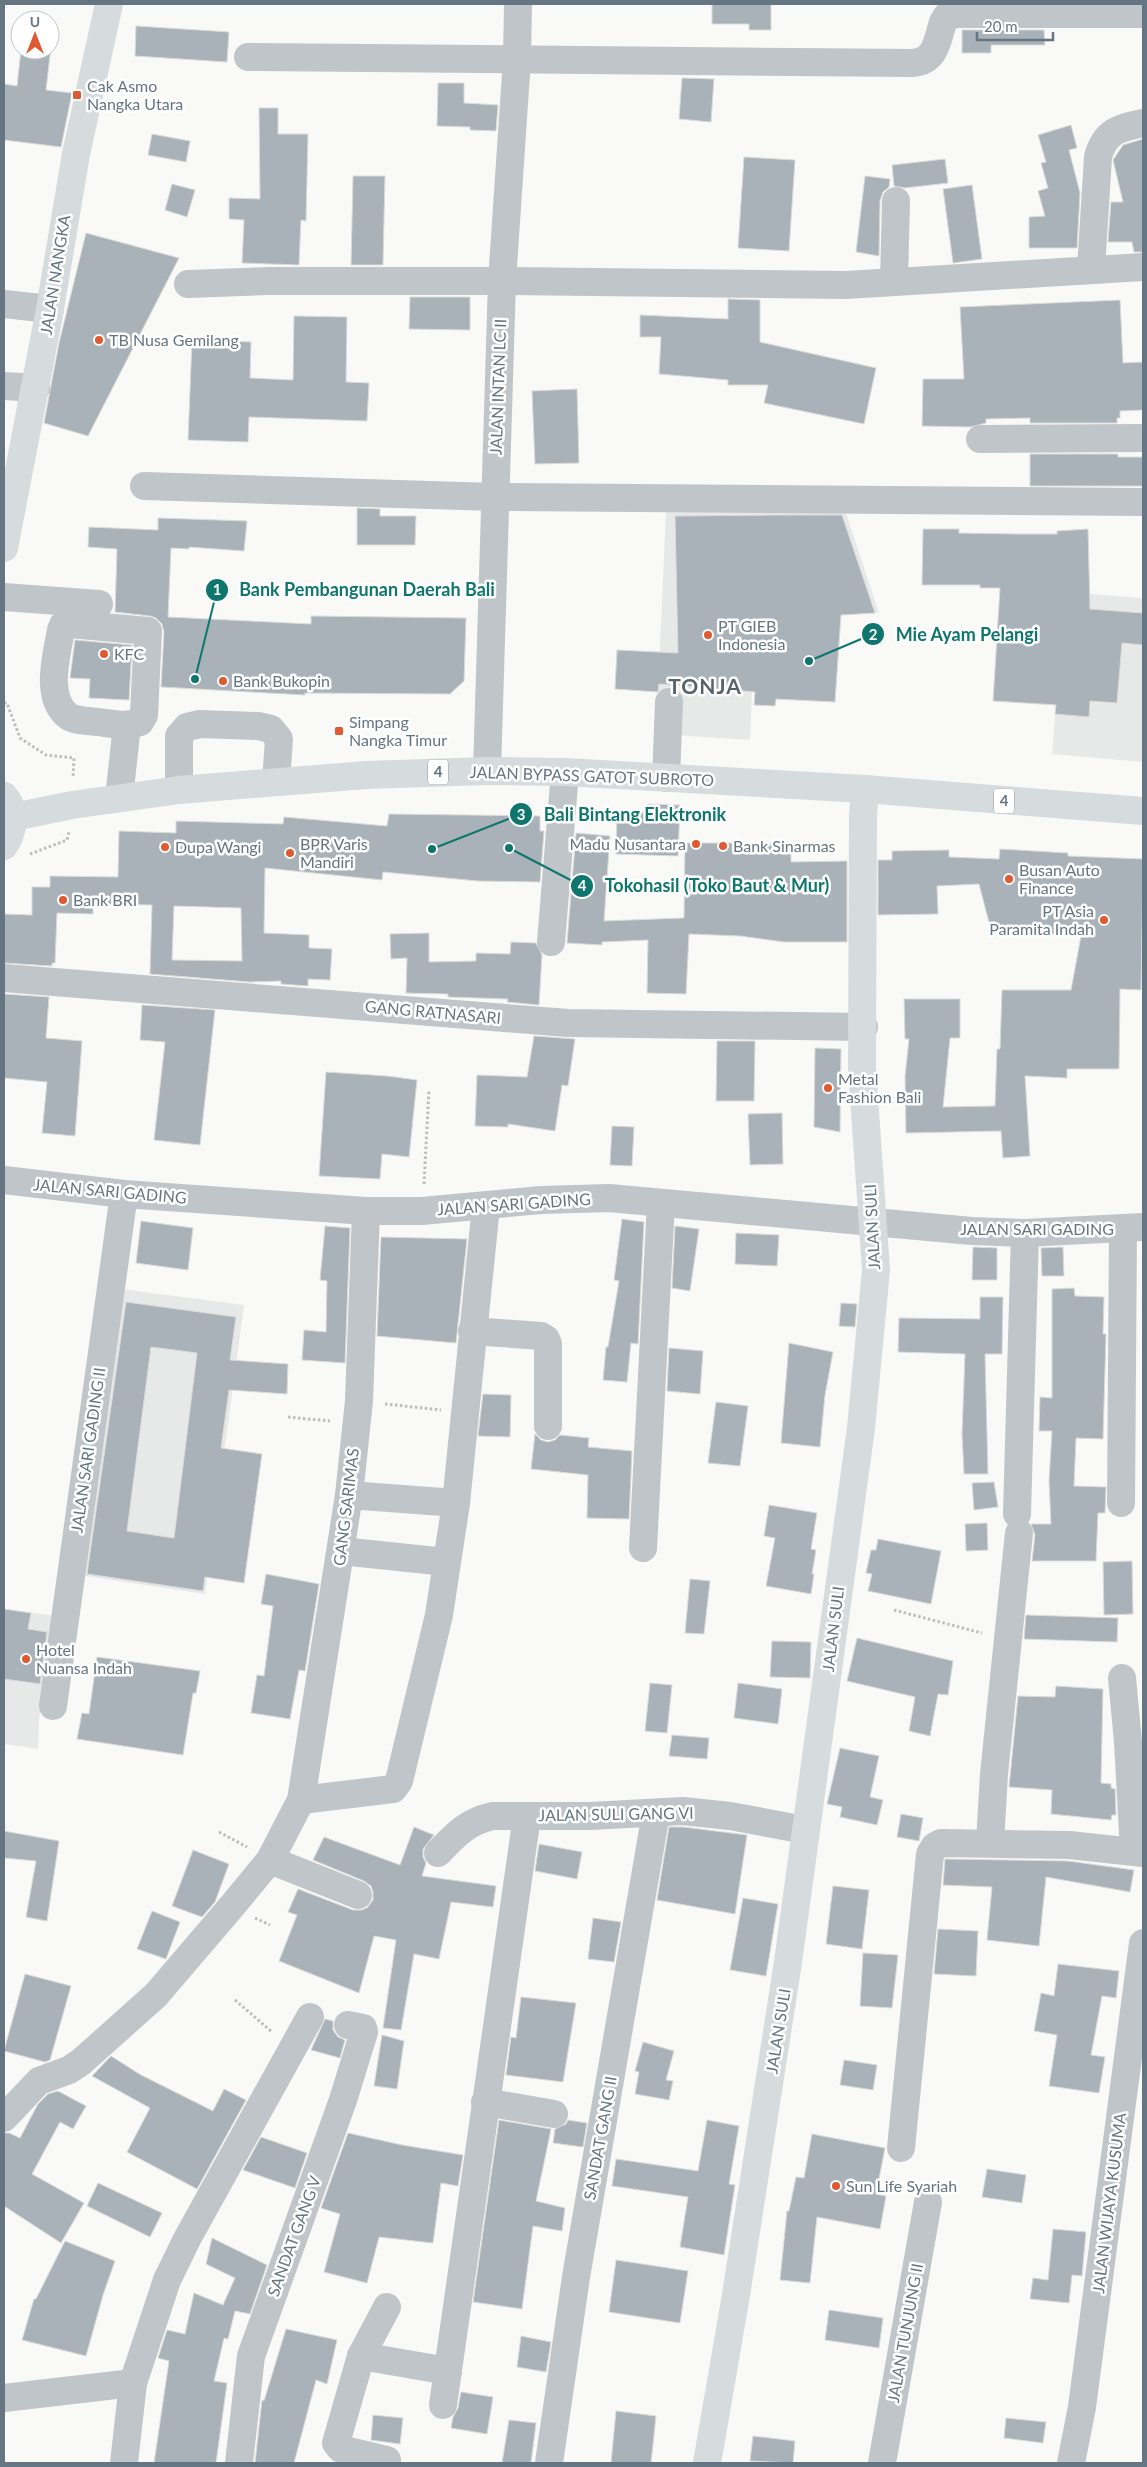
<svg xmlns="http://www.w3.org/2000/svg" width="1147" height="2467" viewBox="0 0 1147 2467" font-family="Lato,sans-serif">
<style>
.built{fill:#e7e8e8}
.building{fill:#a9b2b8;stroke:#dbdbd9;fill-rule:evenodd}
.lines{fill:none;stroke-linecap:round;stroke-linejoin:round}
.path{stroke:#bbbec1;stroke-width:3;stroke-dasharray:2.5 2.5;stroke-linecap:butt}
.minor{stroke:#c0c5c9;stroke-width:28}
.major{stroke:#d6dbde;stroke-width:28}
.highway{stroke:#d6dbde;stroke-width:28}
.poi-dot{fill:#df5931;stroke:#fff;stroke-width:2}
.labels{text-anchor:middle;stroke-width:5;stroke-linejoin:round;paint-order:stroke}
.shield{fill:#fff;stroke:#939ea7;stroke-width:1}
.shield-label{font-size:15px;font-weight:bold;fill:#657581}
.poi-label{font-size:16px;fill:#657581;stroke:#fff;text-anchor:start}
.street-label{font-size:16px;fill:#657581;stroke:#fff}
.district-label{font-size:21px;font-weight:bold;letter-spacing:1px;fill:#57636c;stroke:#fff}
.leader{fill:none;stroke:#0f766e;stroke-width:2}
.callout-dot{fill:#0f766e;stroke:#fff;stroke-width:2}
.mark-label{font-size:15px;text-anchor:middle;font-weight:bold;fill:#fff}
.callout-label{font-size:18px;text-anchor:middle;font-weight:bold;fill:#0f766e;stroke:#fff;stroke-width:5;stroke-linejoin:round;paint-order:stroke}
</style>
<rect width="100%" height="100%" fill="#f9f9f7"/>
<g class="built">
<polygon points="845,510 879,613 755,618 750,740 656,734 666,512"/>
<polygon points="1065,592 1143,598 1143,762 1052,754"/>
<polygon points="121,1289 244,1305 205,1594 79,1575"/>
<polygon points="4,1609 55,1616 39,1719 38,1749 4,1744"/>
</g>
<g class="building">
<polygon points="712,4 771,4 771,30 749,30 749,24 712,24"/>
<polygon points="50,20 54,21 46,90 72,93 61,147 4,140 4,84 17,86 21,50 50,50"/>
<polygon points="136,26 229,32 227,62 135,56"/>
<polygon points="962,30 1044,30 1045,45 991,45 991,53 962,53"/>
<polygon points="682,78 714,79 711,122 679,119"/>
<polygon points="438,83 464,83 464,103 498,105 496,131 470,130 470,127 437,126"/>
<polygon points="259,108 278,108 278,134 308,134 306,221 301,220 299,265 242,263 244,220 229,219 229,198 260,199"/>
<polygon points="1071,125 1077,148 1069,150 1080,193 1077,248 1029,248 1029,217 1045,216 1038,191 1048,188 1041,163 1046,162 1038,135"/>
<polygon points="152,134 190,141 186,162 148,155"/>
<polygon points="1143,139 1143,252 1134,252 1132,242 1108,242 1111,202 1123,202 1113,160 1123,145"/>
<polygon points="744,157 795,160 789,251 738,248"/>
<polygon points="945,159 948,183 905,188 894,186 892,165"/>
<polygon points="353,176 385,176 383,265 351,265"/>
<polygon points="865,176 890,179 889,187 883,192 880,201 879,256 856,252"/>
<polygon points="172,184 195,190 187,217 165,210"/>
<polygon points="972,185 982,259 953,263 943,189"/>
<polygon points="86,233 179,258 88,436 44,423 59,343"/>
<polygon points="410,297 470,297 470,330 409,329"/>
<polygon points="728,299 760,300 760,342 876,368 864,424 764,403 768,385 728,385 728,380 659,374 661,337 640,337 640,315 728,319"/>
<polygon points="1120,300 1123,363 1143,362 1143,410 1120,411 1120,418 1117,418 1117,423 1030,423 1030,418 986,419 986,423 970,427 922,426 923,379 964,379 960,307"/>
<polygon points="294,316 347,317 346,382 369,383 367,421 249,417 248,442 188,440 192,340 251,342 250,378 293,380"/>
<polygon points="577,389 579,463 535,464 532,391"/>
<polygon points="1030,454 1118,454 1118,457 1143,457 1143,486 1030,486"/>
<polygon points="357,508 380,509 380,516 416,516 415,545 357,545"/>
<polygon points="778,515 842,515 875,613 841,615 835,702 776,699 775,706 754,705 755,692 659,684 658,692 615,689 617,650 678,653 675,516"/>
<polygon points="158,518 247,521 244,551 189,547 189,549 171,548 168,617 311,624 311,616 466,618 464,681 450,694 305,693 305,695 161,687 164,632 162,624 156,618 150,616 115,612 117,549 88,547 89,527 158,530"/>
<polygon points="923,529 959,529 959,533 1016,534 1057,534 1057,531 1088,529 1090,609 1143,613 1143,645 1122,643 1117,703 1090,701 1089,717 1055,714 1056,705 993,701 1000,588 980,588 980,585 922,585"/>
<polygon points="75,640 132,645 129,700 89,698 90,679 70,678"/>
<polygon points="648,804 680,805 678,856 616,854 617,810 647,812"/>
<path d="M389,814L540,816V831H544L540,882L478,881L383,872L382,880L265,868L264,933L309,935V948L332,949L330,980L308,979V986L281,984V981L250,982L150,974L152,905L93,904V914L57,913L55,963H52V966L4,963V914L32,915V887H50V876L118,877L119,831L176,833V821L283,824L284,817L387,826ZM174,906L241,908L242,961L172,960Z"/>
<polygon points="576,833 610,836 604,921 684,918 685,843 791,843 791,862 847,861 847,942 784,942 740,936 689,934 686,994 647,993 648,940 602,942 602,945 567,943"/>
<polygon points="1000,849 1068,853 1068,856 1143,859 1141,990 1120,989 1119,1069 1067,1069 1067,1078 1025,1076 1030,1156 1003,1158 1001,1131 906,1133 905,1076 909,1039 905,1039 904,999 960,999 960,1038 950,1038 943,1107 995,1106 997,1049 1000,1049 1002,990 1071,990 1081,936 991,930 979,884 937,886 938,914 878,915 878,860 892,860 892,851 949,850 949,857 999,859"/>
<polygon points="429,933 429,962 476,961 476,953 510,954 511,942 536,943 542,955 539,1005 507,1002 508,999 448,997 448,994 406,993 407,958 391,959 390,934"/>
<polygon points="4,994 49,997 46,1038 82,1041 75,1136 42,1133 47,1082 4,1078"/>
<polygon points="142,1005 215,1010 200,1145 154,1140 165,1042 140,1040"/>
<polygon points="534,1036 575,1039 568,1086 562,1085 555,1131 508,1124 508,1127 475,1126 477,1075 527,1077"/>
<polygon points="717,1041 755,1041 754,1101 716,1101"/>
<polygon points="815,1048 841,1049 840,1132 814,1127"/>
<polygon points="326,1072 387,1076 417,1080 409,1157 382,1154 380,1179 319,1176"/>
<polygon points="782,1113 783,1164 750,1165 748,1114"/>
<polygon points="612,1126 634,1127 632,1166 610,1165"/>
<polygon points="622,1219 644,1222 638,1344 631,1343 627,1382 603,1380 606,1347 608,1347 619,1281 614,1280"/>
<polygon points="141,1221 193,1228 188,1270 136,1263"/>
<polygon points="325,1226 350,1228 345,1363 302,1360 304,1330 326,1332 327,1281 320,1280"/>
<polygon points="675,1226 699,1229 690,1291 672,1288"/>
<polygon points="736,1233 779,1235 777,1266 735,1264"/>
<polygon points="381,1237 467,1239 456,1343 377,1336"/>
<polygon points="973,1247 997,1248 997,1280 972,1280"/>
<polygon points="1063,1247 1064,1276 1042,1276 1041,1248"/>
<polygon points="1074,1288 1075,1296 1104,1297 1103,1334 1106,1334 1103,1439 1076,1438 1074,1486 1106,1487 1105,1513 1098,1513 1096,1561 1032,1561 1035,1535 1031,1524 1051,1524 1049,1481 1052,1431 1039,1431 1040,1397 1052,1398 1052,1289"/>
<polygon points="980,1297 1003,1297 1002,1354 985,1354 988,1474 964,1474 962,1434 965,1354 898,1352 899,1318 980,1319"/>
<path d="M126,1302L236,1317L230,1360L288,1364L287,1394L229,1390L221,1448L262,1454L244,1583L205,1577L203,1591L87,1574ZM151,1347L197,1353L174,1538L127,1531Z"/>
<polygon points="841,1303 857,1304 855,1327 839,1326"/>
<polygon points="789,1343 833,1352 825,1395 820,1447 781,1443"/>
<polygon points="669,1348 703,1351 700,1394 667,1391"/>
<polygon points="483,1394 511,1395 510,1437 478,1436"/>
<polygon points="716,1402 748,1406 740,1466 708,1463"/>
<polygon points="535,1434 541,1440 548,1442 555,1440 560,1435 589,1438 588,1447 632,1451 629,1519 587,1518 588,1475 531,1469"/>
<polygon points="994,1482 998,1507 974,1510 972,1483"/>
<polygon points="769,1505 817,1513 811,1549 816,1550 812,1574 814,1574 811,1594 766,1586 775,1538 764,1536"/>
<polygon points="987,1523 988,1550 966,1551 965,1524"/>
<polygon points="878,1539 941,1551 931,1604 868,1591 872,1574 866,1573 871,1550 876,1550"/>
<polygon points="1132,1561 1133,1614 1104,1615 1103,1562"/>
<polygon points="266,1574 319,1584 305,1671 299,1670 290,1719 251,1713 257,1675 264,1676 273,1606 261,1604"/>
<polygon points="690,1579 710,1581 704,1634 685,1633"/>
<polygon points="4,1609 31,1613 28,1629 47,1632 40,1684 4,1679"/>
<polygon points="1026,1615 1118,1618 1117,1642 1024,1639"/>
<polygon points="857,1638 953,1661 948,1695 938,1694 930,1736 909,1731 915,1697 847,1681"/>
<polygon points="772,1641 811,1642 810,1678 770,1677"/>
<polygon points="97,1657 200,1671 196,1693 193,1693 183,1755 77,1739 82,1713 89,1714"/>
<polygon points="650,1683 672,1685 667,1733 645,1731"/>
<polygon points="738,1683 782,1689 778,1724 734,1718"/>
<polygon points="1056,1686 1103,1689 1101,1783 1111,1784 1111,1788 1115,1789 1116,1815 1112,1815 1111,1820 1051,1814 1052,1790 1009,1787 1018,1696 1055,1697"/>
<polygon points="672,1735 709,1738 707,1759 669,1756"/>
<polygon points="840,1748 879,1756 870,1797 883,1800 877,1825 840,1817 842,1807 827,1804"/>
<polygon points="901,1814 923,1818 919,1841 897,1837"/>
<polygon points="414,1827 434,1835 423,1849 423,1857 426,1863 422,1876 496,1886 493,1907 451,1902 439,1959 414,1954 401,2030 383,2028 396,1940 374,1936 359,1993 279,1961 297,1915 288,1912 298,1889 353,1910 361,1910 367,1908 373,1900 373,1892 371,1886 364,1881 313,1860 324,1837 400,1865"/>
<polygon points="669,1827 683,1827 747,1835 735,1914 657,1900"/>
<polygon points="4,1831 59,1841 47,1921 26,1917 36,1861 4,1858"/>
<polygon points="539,1844 582,1852 577,1879 535,1871"/>
<polygon points="193,1850 229,1864 215,1902 202,1917 172,1906"/>
<polygon points="945,1859 1068,1861 1134,1870 1130,1892 1046,1877 1039,1946 987,1940 992,1887 943,1885"/>
<polygon points="833,1886 869,1890 862,1949 826,1944"/>
<polygon points="743,1898 778,1904 766,1976 730,1970"/>
<polygon points="152,1911 180,1922 166,1959 137,1949"/>
<polygon points="593,1918 621,1922 614,1962 588,1959"/>
<polygon points="938,1929 978,1931 976,1976 934,1974"/>
<polygon points="863,1953 898,1955 892,2008 860,2006"/>
<polygon points="1058,1964 1119,1971 1116,1998 1102,1996 1091,2055 1105,2057 1099,2093 1049,2086 1057,2035 1034,2031 1041,1993 1054,1996"/>
<polygon points="25,1974 71,1986 50,2060 45,2062 4,2051"/>
<polygon points="521,1997 576,2003 563,2082 506,2075 511,2037 516,2038"/>
<polygon points="325,2019 333,2021 333,2030 338,2037 345,2040 340,2058 311,2050"/>
<polygon points="382,2035 404,2041 397,2089 374,2086"/>
<polygon points="643,2042 674,2051 666,2080 673,2081 669,2100 635,2094 639,2072 635,2071"/>
<polygon points="111,2056 141,2075 213,2111 224,2089 246,2100 197,2189 127,2152 150,2108 92,2076"/>
<polygon points="844,2060 877,2065 873,2090 840,2085"/>
<polygon points="58,2091 86,2106 73,2129 60,2122 32,2174 84,2203 61,2243 4,2206 4,2133 9,2133 20,2138 38,2104 48,2094"/>
<polygon points="499,2120 551,2129 536,2201 565,2208 562,2231 533,2226 522,2309 473,2302"/>
<polygon points="568,2120 587,2123 583,2147 553,2143 555,2129 566,2124"/>
<polygon points="707,2120 739,2126 729,2184 735,2185 724,2255 680,2247 688,2197 612,2186 616,2159 698,2171"/>
<polygon points="348,2133 402,2145 463,2155 458,2186 441,2183 433,2243 379,2237 367,2283 324,2272 340,2214 321,2208"/>
<polygon points="812,2134 885,2148 876,2194 886,2196 880,2229 817,2217 810,2283 780,2280 787,2211 789,2211 796,2177 804,2178"/>
<polygon points="261,2137 307,2153 295,2188 243,2170"/>
<polygon points="987,2169 1026,2175 1022,2203 982,2197"/>
<polygon points="98,2183 162,2213 150,2237 87,2206"/>
<polygon points="1053,2229 1086,2232 1082,2276 1072,2275 1069,2303 1030,2299 1033,2278 1048,2280"/>
<polygon points="212,2238 267,2265 250,2314 235,2311 228,2339 224,2338 214,2381 227,2383 216,2463 154,2463 169,2361 158,2358 167,2330 185,2334 194,2293 223,2305 235,2278 206,2264"/>
<polygon points="65,2241 115,2261 103,2295 86,2356 22,2340 34,2299 36,2299"/>
<polygon points="616,2260 688,2271 680,2323 609,2312"/>
<polygon points="829,2310 883,2318 879,2348 825,2340"/>
<polygon points="286,2329 337,2340 327,2384 316,2380 294,2463 255,2463 262,2400 264,2401"/>
<polygon points="521,2336 551,2342 546,2372 517,2367"/>
<polygon points="461,2392 493,2397 487,2434 451,2428 453,2417 458,2408"/>
<polygon points="616,2411 656,2416 651,2463 611,2463"/>
<polygon points="373,2415 403,2418 400,2444 371,2440"/>
<polygon points="1006,2418 1046,2422 1043,2443 1004,2438"/>
<polygon points="509,2420 536,2423 531,2463 502,2463"/>
<polygon points="753,2436 795,2441 793,2463 750,2461"/>
</g>
<g class="lines">
<g class="path">
<polyline points="4,703 7,703 20,738 46,755 74,758 73,778"/>
<polyline points="30,854 67,840 69,832"/>
<polyline points="424,1184 429,1090"/>
<polyline points="385,1404 441,1410"/>
<polyline points="288,1417 330,1421"/>
<polyline points="894,1610 982,1633"/>
<polyline points="219,1832 247,1847"/>
<polyline points="255,1918 270,1925"/>
<polyline points="235,2000 272,2032"/>
</g>
<g class="minor">
<path d="M248,57L912,63C936,62 937,41 943,22L946,17L956,14H1143"/>
<path d="M1091,269L1098,157C1105,131 1119,128 1143,123"/>
<polyline points="894,282 896,201"/>
<polyline points="188,284 268,281 502,281 846,285 1143,267"/>
<polyline points="4,304 50,309"/>
<polyline points="4,386 36,388"/>
<polyline points="980,439 1143,438"/>
<polyline points="144,486 494,497 1143,502"/>
<polyline points="4,597 99,604"/>
<path d="M70,624L148,631L144,715L140,722C126,727 112,724 98,722C89,721 75,721 68,716C44,697 57,654 61,630L63,625Z"/>
<polyline points="487,771 502,281 517,59 518,4"/>
<polyline points="666,778 669,702"/>
<polyline points="179,790 179,736 187,727 200,724 258,726 271,729 279,739 276,782"/>
<polyline points="119,798 127,725"/>
<polyline points="551,942 565,772"/>
<polyline points="4,978 568,1023 864,1027"/>
<polyline points="4,1180 124,1194 366,1211 422,1211 541,1200 609,1198 972,1231 1025,1233 1143,1227"/>
<polyline points="472,1331 541,1336 546,1339 548,1344 548,1426"/>
<polyline points="349,1495 456,1503"/>
<polyline points="1121,1503 1123,1230"/>
<polyline points="1017,1514 1025,1233"/>
<polyline points="643,1548 661,1203"/>
<polyline points="341,1551 446,1562"/>
<polyline points="1122,1678 1128,1742 1134,1851"/>
<polyline points="53,1706 124,1194"/>
<polyline points="301,1800 393,1789 399,1781 439,1615 456,1503 486,1206"/>
<polyline points="990,1843 994,1774 1019,1533"/>
<path d="M438,1853C455,1835 468,1821 493,1816H590L683,1811L730,1816L805,1830"/>
<polyline points="270,1860 358,1895"/>
<polyline points="485,2102 554,2114"/>
<polyline points="4,2118 39,2081 69,2070 81,2062 156,1995 232,1906 270,1860 301,1800 349,1495 359,1401 366,1211"/>
<polyline points="901,2148 930,1854 935,1846 941,1843 1069,1845 1143,1853"/>
<polyline points="387,2307 361,2356 336,2443 341,2449 387,2460"/>
<polyline points="361,2356 448,2371"/>
<polyline points="4,2398 133,2383"/>
<polyline points="443,2405 527,1816"/>
<polyline points="124,2463 133,2383 167,2280 187,2239 310,2017"/>
<polyline points="239,2463 251,2356 343,2100 364,2032 363,2028 348,2025"/>
<polyline points="549,2463 576,2277 656,1813"/>
<polyline points="882,2463 928,2202"/>
<polyline points="1071,2463 1082,2407 1143,1943"/>
</g>
<g class="major">
<polyline points="4,548 50,309 76,154 109,4"/>
<polyline points="707,2463 736,2295 788,1962 861,1428 876,1270 862,1068 863,816 865,789"/>
</g>
<g class="highway">
<path d="M4,796C17,810 14,831 4,846"/>
<polyline points="13,817 72,805 179,790 366,775 487,771 565,772 865,789 1143,811"/>
</g>
</g>
<g class="poi-dot">
<rect x="72" y="90" width="10" height="10" rx="2.5"/>
<circle cx="99" cy="340" r="5"/>
<circle cx="708" cy="635" r="5"/>
<circle cx="104" cy="654" r="5"/>
<circle cx="223" cy="681" r="5"/>
<rect x="334" y="726" width="10" height="10" rx="2.5"/>
<circle cx="696" cy="844" r="5"/>
<circle cx="723" cy="846" r="5"/>
<circle cx="165" cy="847" r="5"/>
<circle cx="290" cy="853" r="5"/>
<circle cx="1009" cy="879" r="5"/>
<circle cx="63" cy="900" r="5"/>
<circle cx="1104" cy="920" r="5"/>
<circle cx="828" cy="1088" r="5"/>
<circle cx="26" cy="1659" r="5"/>
<circle cx="836" cy="2186" r="5"/>
</g>
<g class="labels">
<g class="shield">
<rect x="428" y="759.5" width="20" height="25" rx="4"/>
<rect x="994" y="788.5" width="20" height="25" rx="4"/>
</g>
<g class="shield-label">
<text x="438" y="777">4</text>
<text x="1004" y="806">4</text>
</g>
<g class="poi-label">
<text x="87" y="92">Cak Asmo<tspan x="87" dy="18">Nangka Utara</tspan></text>
<text x="109" y="346">TB Nusa Gemilang</text>
<text x="718" y="632">PT GIEB<tspan x="718" dy="18">Indonesia</tspan></text>
<text x="114" y="660">KFC</text>
<text x="233" y="687">Bank Bukopin</text>
<text x="349" y="728">Simpang<tspan x="349" dy="18">Nangka Timur</tspan></text>
<text x="300" y="850">BPR Varis<tspan x="300" dy="18">Mandiri</tspan></text>
<text x="686" y="850" text-anchor="end">Madu Nusantara</text>
<text x="733" y="852">Bank Sinarmas</text>
<text x="175" y="853">Dupa Wangi</text>
<text x="1019" y="876">Busan Auto<tspan x="1019" dy="18">Finance</tspan></text>
<text x="73" y="906">Bank BRI</text>
<text x="1094" y="917" text-anchor="end">PT Asia<tspan x="1094" dy="18">Paramita Indah</tspan></text>
<text x="838" y="1085">Metal<tspan x="838" dy="18">Fashion Bali</tspan></text>
<text x="36" y="1656">Hotel<tspan x="36" dy="18">Nuansa Indah</tspan></text>
<text x="846" y="2192">Sun Life Syariah</text>
</g>
<g class="street-label">
<text transform="translate(55 275) rotate(-81)" y="6">JALAN NANGKA</text>
<text transform="translate(498 387) rotate(-88)" y="6">JALAN INTAN LC II</text>
<text transform="translate(592 776) rotate(2)" y="6">JALAN BYPASS GATOT SUBROTO</text>
<text transform="translate(433 1012) rotate(5)" y="6">GANG RATNASARI</text>
<text transform="translate(110 1191) rotate(5)" y="6">JALAN SARI GADING</text>
<text transform="translate(514 1204) rotate(-4)" y="6">JALAN SARI GADING</text>
<text transform="translate(872 1227) rotate(-93)" y="6">JALAN SULI</text>
<text x="1037" y="1235">JALAN SARI GADING</text>
<text transform="translate(88 1450) rotate(-82)" y="6">JALAN SARI GADING II</text>
<text transform="translate(346 1507) rotate(-83)" y="6">GANG SARIMAS</text>
<text transform="translate(833 1629) rotate(-83)" y="6">JALAN SULI</text>
<text transform="translate(616 1814) rotate(-1)" y="6">JALAN SULI GANG VI</text>
<text transform="translate(778 2031) rotate(-81)" y="6">JALAN SULI</text>
<text transform="translate(600 2138) rotate(-80)" y="6">SANDAT GANG II</text>
<text transform="translate(1109 2203) rotate(-83)" y="6">JALAN WIJAYA KUSUMA</text>
<text transform="translate(294 2236) rotate(-70)" y="6">SANDAT GANG V</text>
<text transform="translate(905 2333) rotate(-80)" y="6">JALAN TUNJUNG II</text>
</g>
<g class="district-label">
<text x="705" y="694">TONJA</text>
</g>
</g>
<path class="leader" d="M195 679L217 590M809 661L873 634M432 849L521 814M509 848L582 886"/>
<g class="callout-dot">
<circle cx="195" cy="679" r="5"/>
<circle cx="809" cy="661" r="5"/>
<circle cx="432" cy="849" r="5"/>
<circle cx="509" cy="848" r="5"/>
<circle cx="217" cy="590" r="12"/>
<circle cx="873" cy="634" r="12"/>
<circle cx="521" cy="814" r="12"/>
<circle cx="582" cy="886" r="12"/>
</g>
<g class="mark-label">
<text x="217" y="595">1</text>
<text x="873" y="640">2</text>
<text x="521" y="820">3</text>
<text x="582" y="891">4</text>
</g>
<g class="callout-label">
<text x="367" y="596">Bank Pembangunan Daerah Bali</text>
<text x="967" y="641">Mie Ayam Pelangi</text>
<text x="635" y="821">Bali Bintang Elektronik</text>
<text x="717" y="892">Tokohasil (Toko Baut &amp; Mur)</text>
</g>
<rect width="1147" height="2467" fill="none" stroke="#657581" stroke-width="10"/>
<g transform="translate(35 35)"><circle r="24" fill="#ffffff" stroke="#c1c8cd"/>
<path d="M0-4L9 19L0 12L-9 19Z" fill="#df5931"/>
<text y="-8" font-size="14" font-weight="bold" text-anchor="middle" fill="#657581">U</text>
</g>
<path d="M977 32v8h76v-8" fill="none" stroke="#657581" stroke-width="2.5"/>
<text x="984" y="32" font-size="15" fill="#657581" stroke="#ffffff" stroke-width="4" paint-order="stroke">20 m</text>
</svg>
